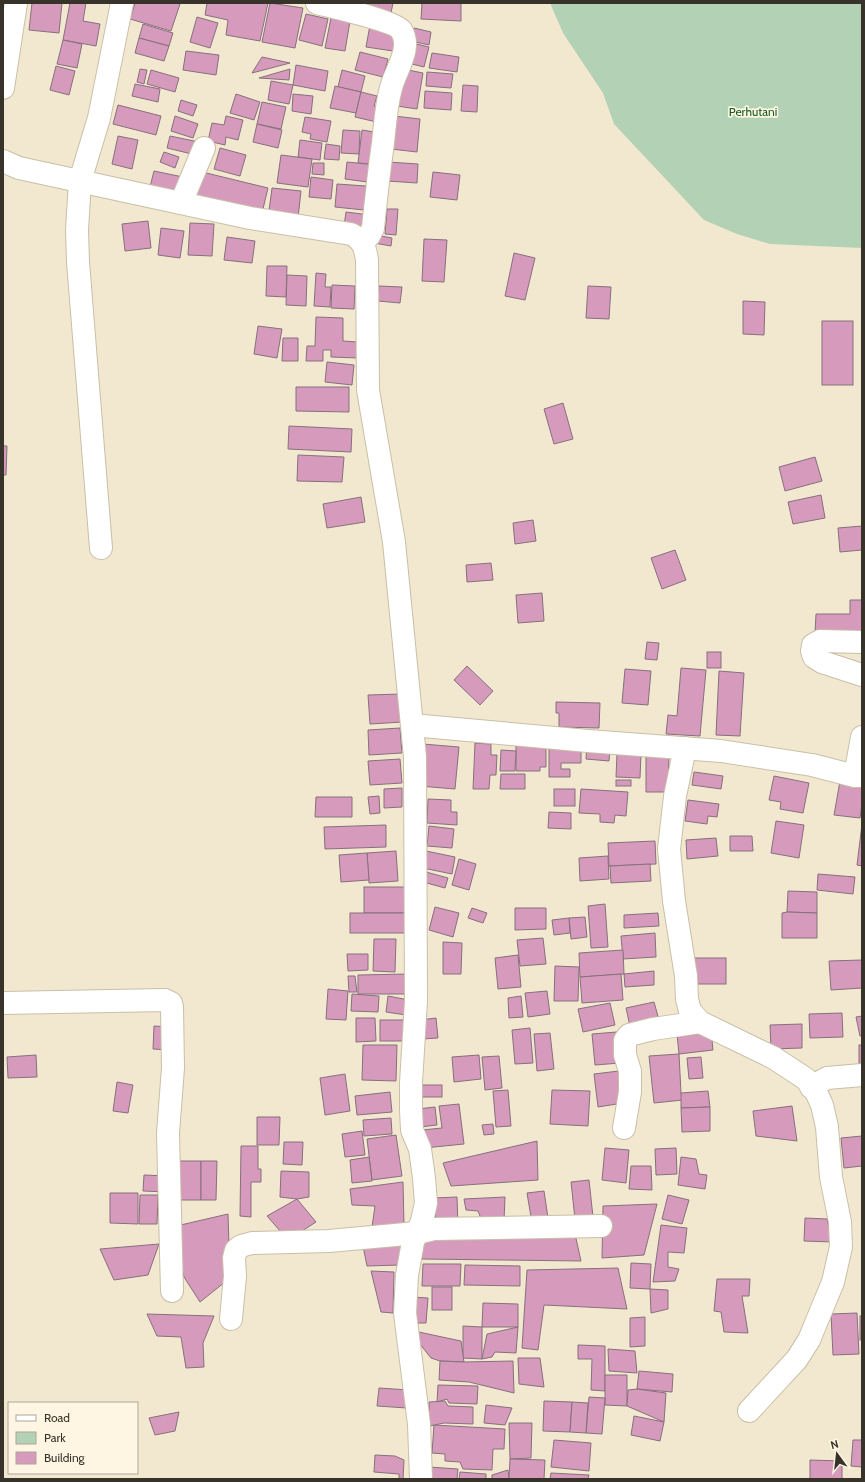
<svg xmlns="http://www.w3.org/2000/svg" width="865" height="1482" viewBox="0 0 865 1482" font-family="Cabin,sans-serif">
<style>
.green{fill:#b3d1b4}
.building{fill:#d69abc;stroke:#86707c}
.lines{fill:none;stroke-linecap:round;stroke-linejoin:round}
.minor-casing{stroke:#c9bfa8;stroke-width:24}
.minor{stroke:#fff;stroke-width:22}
.labels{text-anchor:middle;stroke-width:3.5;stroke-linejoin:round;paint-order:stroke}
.park-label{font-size:12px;fill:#185c22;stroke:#fef5e2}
</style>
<rect width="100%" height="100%" fill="#f2e8d0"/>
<polygon class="green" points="550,3 862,3 862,248 770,244 737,234 704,220 614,124 603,93 563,33"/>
<g class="building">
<polygon points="32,3 62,3 59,33 29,30"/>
<polygon points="70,3 86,3 83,21 100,24 96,46 63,40"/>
<polygon points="135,3 176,3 180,4 171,31 130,19"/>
<polygon points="207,3 268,3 260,41 226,35 228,20 205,15"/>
<polygon points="270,3 303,8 295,48 262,42"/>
<polygon points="363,3 393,3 390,18 361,14"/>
<polygon points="422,3 461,3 461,21 421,19"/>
<polygon points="306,14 328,19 322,46 299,40"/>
<polygon points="197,17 218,23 210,48 190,42"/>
<polygon points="331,18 350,21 345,51 325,48"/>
<polygon points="143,24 173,33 169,46 139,38"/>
<polygon points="370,25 397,30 393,51 366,47"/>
<polygon points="414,28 431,32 429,45 411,41"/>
<polygon points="139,38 169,46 164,61 135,53"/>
<polygon points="63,40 82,44 77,68 57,64"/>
<polygon points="408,42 429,47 424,67 404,62"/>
<polygon points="186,51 219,55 216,75 183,70"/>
<polygon points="360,52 388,59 383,77 355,70"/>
<polygon points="432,53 459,57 457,72 429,68"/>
<polygon points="262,57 290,63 252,73"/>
<polygon points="296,65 328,71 325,91 293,85"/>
<polygon points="56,66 75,71 69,95 50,90"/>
<polygon points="140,69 147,70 144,84 137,82"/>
<polygon points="290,69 289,80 259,78"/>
<polygon points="403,69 423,73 417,109 397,106"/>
<polygon points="151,70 179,78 175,92 147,84"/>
<polygon points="342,70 365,76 361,92 338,87"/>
<polygon points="427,72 453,74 451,88 426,86"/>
<polygon points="271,81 293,85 289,104 268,100"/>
<polygon points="135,84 160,89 158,102 132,96"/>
<polygon points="463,85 478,86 477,112 461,111"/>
<polygon points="335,86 361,92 356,113 330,108"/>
<polygon points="425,91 452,93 451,110 424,108"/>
<polygon points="361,92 377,96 374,106 384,108 381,123 355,117"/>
<polygon points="236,94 260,102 254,120 230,113"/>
<polygon points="293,94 313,96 311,114 292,111"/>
<polygon points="181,100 197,105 193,116 178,111"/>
<polygon points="262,102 286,107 281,129 257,124"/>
<polygon points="118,105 161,116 156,135 113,124"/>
<polygon points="175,116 198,124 193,138 171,131"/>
<polygon points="226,116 243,120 238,140 226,137 225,145 208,141 212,123 224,125"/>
<polygon points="394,116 420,119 417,152 391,149"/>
<polygon points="305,117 331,121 327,142 310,139 311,134 302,132"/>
<polygon points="257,124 282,130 278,148 253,142"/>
<polygon points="343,130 360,131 359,154 341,153"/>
<polygon points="362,130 381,133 377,165 358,163"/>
<polygon points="118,136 138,140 132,169 112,164"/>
<polygon points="170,136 199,142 196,155 167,148"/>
<polygon points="300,140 322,143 320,160 298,157"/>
<polygon points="326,144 340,146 339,160 324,159"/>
<polygon points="220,148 246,155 240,176 214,169"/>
<polygon points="164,152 179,157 175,168 160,162"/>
<polygon points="281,155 312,159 308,187 277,183"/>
<polygon points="347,162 377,165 375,183 345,179"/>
<polygon points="388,162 418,164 417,183 387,181"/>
<polygon points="313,163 324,163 324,175 312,174"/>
<polygon points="154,171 183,177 179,193 150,187"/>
<polygon points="198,171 268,188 262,213 192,196"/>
<polygon points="433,172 460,175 457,200 430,197"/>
<polygon points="311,177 333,180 331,199 309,197"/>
<polygon points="337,184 366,186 364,210 335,207"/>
<polygon points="272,188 301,191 298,218 284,216 285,212 269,211"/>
<polygon points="387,209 398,209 396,235 385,234"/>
<polygon points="346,212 370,215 368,228 344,226"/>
<polygon points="148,221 151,248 125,251 122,224"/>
<polygon points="190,223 214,224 212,256 188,255"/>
<polygon points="161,228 184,231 180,258 158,255"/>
<polygon points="376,235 392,238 391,246 374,243"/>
<polygon points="227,237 255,241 252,263 224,260"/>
<polygon points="424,239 447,240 444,282 422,281"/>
<polygon points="514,253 535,258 525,300 505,296"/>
<polygon points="267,266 287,266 286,297 266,296"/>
<polygon points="316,273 326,274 325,287 331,287 330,307 314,306"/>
<polygon points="287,275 307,276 306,306 286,305"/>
<polygon points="332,285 355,286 354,309 331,308"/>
<polygon points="379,286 402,287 400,303 378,301"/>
<polygon points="588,286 611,287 609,319 586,318"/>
<polygon points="743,301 765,302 764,335 743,334"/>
<polygon points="316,317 343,318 343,341 357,342 357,358 331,357 331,350 323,350 323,361 306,361 307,346 315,346"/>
<rect x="822" y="321" width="31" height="64"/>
<polygon points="258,326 282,329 277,358 254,354"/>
<polygon points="283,338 298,338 298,361 282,361"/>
<polygon points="327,362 354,365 352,385 325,382"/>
<polygon points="296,387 349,387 349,412 296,411"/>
<polygon points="563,403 573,439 554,444 544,409"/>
<polygon points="289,426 352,429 351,452 288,449"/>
<polygon points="3,446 7,446 6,475 3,475"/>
<polygon points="298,455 344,457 342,482 297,481"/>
<polygon points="815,457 822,481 785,491 779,467"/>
<polygon points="821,495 825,518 793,524 788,502"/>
<polygon points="361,497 365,522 327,528 323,504"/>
<polygon points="533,520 536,541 515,544 513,523"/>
<polygon points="862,526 862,550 840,552 838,528"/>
<polygon points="675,550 686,580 662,589 651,558"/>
<polygon points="491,563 493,580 467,582 466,565"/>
<polygon points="542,593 544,621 518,623 516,595"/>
<polygon points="850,600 862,600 862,634 815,633 816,614 850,614"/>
<polygon points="647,642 659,643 657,660 645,659"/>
<rect x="707" y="652" width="14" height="16"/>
<polygon points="467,666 493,691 480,705 454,680"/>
<polygon points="681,668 706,670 700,736 666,734 668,715 677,716"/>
<polygon points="625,669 651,671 648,705 622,703"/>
<polygon points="719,671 744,673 740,736 716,735"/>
<polygon points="401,694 403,722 370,724 368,695"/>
<polygon points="556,702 600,703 599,728 559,727 559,713 556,713"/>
<polygon points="400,728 402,753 369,755 368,730"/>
<polygon points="475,743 491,744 491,755 497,755 496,775 490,775 489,789 473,789"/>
<polygon points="516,743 546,743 546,767 540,767 540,771 516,771"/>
<polygon points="549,743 581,744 581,763 561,763 561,769 570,769 570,777 549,777"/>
<polygon points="423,744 459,747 455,789 419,786"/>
<polygon points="587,746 610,748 609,761 586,759"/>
<polygon points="501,750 516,751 515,771 500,771"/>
<polygon points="646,750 669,751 668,792 646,792"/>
<polygon points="617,754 641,755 640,778 616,777"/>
<polygon points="400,759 402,783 370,785 368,761"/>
<polygon points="694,772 723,776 721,789 692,785"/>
<polygon points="501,774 525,774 525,789 500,789"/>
<polygon points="774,776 809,783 803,813 780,809 781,802 769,800"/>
<rect x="616" y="780" width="15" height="6"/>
<polygon points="840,781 862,785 862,804 860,818 834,815"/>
<polygon points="402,788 402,807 384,808 384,789"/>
<rect x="554" y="789" width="21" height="17"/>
<polygon points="581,789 628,792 626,816 615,815 614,823 600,822 600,814 579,813"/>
<polygon points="379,796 380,813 370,814 368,797"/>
<polygon points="316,797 352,797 352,817 315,817"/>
<polygon points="428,799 451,800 451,812 457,812 457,825 427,823"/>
<polygon points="688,800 719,804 717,817 708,816 707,824 685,821"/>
<polygon points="549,812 571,813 571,829 548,828"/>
<polygon points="776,821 804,825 799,858 771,853"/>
<polygon points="862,824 862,866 857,865"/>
<polygon points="386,825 386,847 325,849 324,827"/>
<polygon points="429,826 454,829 452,848 427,846"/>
<polygon points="730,836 752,836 753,851 730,851"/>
<polygon points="716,838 718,856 687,859 686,840"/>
<polygon points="655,841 656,864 609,866 608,843"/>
<polygon points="396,851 398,881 369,883 367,853"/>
<polygon points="426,851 455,857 452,874 423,868"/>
<polygon points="367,853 369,880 341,882 339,855"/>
<polygon points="608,856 609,879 580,881 579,858"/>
<polygon points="459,859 476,864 469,890 452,885"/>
<polygon points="650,864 651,881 611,883 610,866"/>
<polygon points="426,872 448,878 445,888 423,882"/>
<polygon points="818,874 855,877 853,894 817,890"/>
<rect x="364" y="887" width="41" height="26"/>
<polygon points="788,891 817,892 817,913 787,912"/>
<polygon points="605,904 608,947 591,948 588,906"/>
<polygon points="435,907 459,913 453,937 429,930"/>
<polygon points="472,908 487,913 483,923 468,918"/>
<polygon points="515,908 546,908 546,929 515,930"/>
<polygon points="787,912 817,913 817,938 782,938 782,913"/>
<rect x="350" y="913" width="55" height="20"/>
<polygon points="658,913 659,926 624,928 624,915"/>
<polygon points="585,917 587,937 571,939 569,918"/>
<polygon points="569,918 570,933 554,935 552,920"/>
<polygon points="655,933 656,957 623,959 621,936"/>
<polygon points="543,938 546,964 520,966 517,940"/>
<polygon points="374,939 396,939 395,972 373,971"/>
<polygon points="443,942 462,943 461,974 443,974"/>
<polygon points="623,950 624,974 580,977 579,953"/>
<polygon points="347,954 368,954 368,970 348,971"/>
<polygon points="518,955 521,987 498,989 495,958"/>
<rect x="694" y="958" width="32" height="26"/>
<polygon points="862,960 862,988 831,990 829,961"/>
<polygon points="555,966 579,967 578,1001 554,1001"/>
<polygon points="654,971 654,985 625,987 624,974"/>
<polygon points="408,974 408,994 358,994 358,975"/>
<polygon points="621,974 623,1000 582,1003 580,977"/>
<polygon points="348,976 355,976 357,992 349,992"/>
<polygon points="328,989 348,991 346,1020 326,1019"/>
<polygon points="547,991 550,1014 528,1017 525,993"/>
<polygon points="352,994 379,996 378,1012 351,1011"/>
<polygon points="388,996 409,1000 406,1015 386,1012"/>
<polygon points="521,996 523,1017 509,1018 508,998"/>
<polygon points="654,1002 659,1020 630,1026 626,1008"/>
<polygon points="610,1003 615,1025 583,1032 578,1009"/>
<polygon points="842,1013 843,1037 810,1038 809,1014"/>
<polygon points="862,1016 862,1036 860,1036 856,1017"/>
<polygon points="356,1018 375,1018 376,1041 356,1042"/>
<polygon points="436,1018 438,1038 422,1039 420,1020"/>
<rect x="380" y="1020" width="24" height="21"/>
<polygon points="802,1024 802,1048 771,1049 770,1025"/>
<polygon points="154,1026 171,1027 169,1050 153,1049"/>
<polygon points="530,1028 533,1063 515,1064 512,1030"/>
<polygon points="711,1030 713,1050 679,1054 677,1034"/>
<polygon points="617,1032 620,1063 595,1065 592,1034"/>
<polygon points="550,1033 554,1069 537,1071 534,1034"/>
<polygon points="363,1045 397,1045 396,1081 362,1080"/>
<rect x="859" y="1045" width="3" height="24"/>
<polygon points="679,1054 681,1093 683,1100 654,1103 649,1056"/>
<polygon points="36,1055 37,1077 8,1078 7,1057"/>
<polygon points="479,1055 481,1079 454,1082 452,1057"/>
<polygon points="499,1056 502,1088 485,1090 482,1057"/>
<polygon points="701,1057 703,1078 689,1079 687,1058"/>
<polygon points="619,1071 623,1103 598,1107 594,1074"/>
<polygon points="345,1074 350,1111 325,1115 320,1078"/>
<polygon points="117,1082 133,1085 128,1113 113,1111"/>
<rect x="419" y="1085" width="23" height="12"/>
<polygon points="508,1090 511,1126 496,1127 493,1091"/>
<polygon points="552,1090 590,1091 588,1126 550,1124"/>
<polygon points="708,1091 710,1107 681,1108 681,1093"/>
<polygon points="390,1092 392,1112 357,1115 355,1096"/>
<polygon points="459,1104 464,1144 424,1148 422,1130 442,1128 439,1106"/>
<polygon points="792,1106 797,1141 756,1136 753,1111"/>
<polygon points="435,1107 437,1125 420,1127 418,1109"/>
<polygon points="710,1107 710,1131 682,1132 681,1108"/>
<polygon points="257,1117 280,1117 279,1145 257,1145"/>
<polygon points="391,1118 392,1134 364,1136 363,1120"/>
<polygon points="493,1124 494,1134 484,1135 482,1125"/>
<polygon points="362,1131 365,1155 345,1157 342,1134"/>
<polygon points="396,1135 402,1176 372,1180 367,1139"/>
<polygon points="862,1136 862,1166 844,1168 841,1138"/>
<polygon points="537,1141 538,1180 451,1186 443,1163"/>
<polygon points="284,1142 303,1142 302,1165 283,1164"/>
<polygon points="241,1146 258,1146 258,1169 261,1169 261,1182 251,1182 251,1217 240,1216"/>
<polygon points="605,1148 629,1150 626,1183 602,1180"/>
<polygon points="676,1148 677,1174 656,1175 655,1149"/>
<polygon points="369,1157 372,1181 352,1183 350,1160"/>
<polygon points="681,1157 696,1159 699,1174 707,1175 705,1189 678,1185"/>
<polygon points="176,1161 201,1161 201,1200 175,1200"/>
<polygon points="201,1161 217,1161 216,1200 201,1200"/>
<polygon points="631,1166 651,1166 652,1190 629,1189"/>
<polygon points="281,1171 309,1172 309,1197 297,1199 280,1197"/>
<polygon points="144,1175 169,1176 168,1192 143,1191"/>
<polygon points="589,1180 593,1217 575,1219 571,1182"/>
<polygon points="403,1182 404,1225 372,1227 375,1206 352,1205 350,1189"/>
<polygon points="544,1191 548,1218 531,1217 527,1193"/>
<polygon points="110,1193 138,1193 138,1224 110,1223"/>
<polygon points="140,1195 158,1195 157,1224 139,1224"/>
<polygon points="668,1195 689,1200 682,1224 662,1219"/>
<polygon points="457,1197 458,1226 436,1227 434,1198"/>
<polygon points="505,1197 504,1221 482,1221 478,1211 466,1210 464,1199"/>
<polygon points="297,1199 316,1222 288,1240 267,1216"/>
<polygon points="657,1204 644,1255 602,1258 603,1206"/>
<polygon points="228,1214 230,1278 200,1302 184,1277 172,1227"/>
<polygon points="805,1218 827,1219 833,1242 804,1241"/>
<polygon points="661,1225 687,1228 684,1253 668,1252 668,1267 679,1269 675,1281 653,1282"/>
<polygon points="575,1234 581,1261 421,1259 423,1240"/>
<polygon points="402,1241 400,1265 367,1266 363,1246"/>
<polygon points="159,1244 148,1275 114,1280 100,1249"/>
<polygon points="631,1263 651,1264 650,1289 630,1288"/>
<polygon points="423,1264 461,1264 460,1286 422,1286"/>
<polygon points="465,1265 520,1266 520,1286 464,1285"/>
<polygon points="618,1268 627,1309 544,1305 538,1350 522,1348 527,1270"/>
<polygon points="371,1271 394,1272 393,1313 381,1312"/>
<polygon points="717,1279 750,1279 749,1296 742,1296 748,1333 724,1332 721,1312 714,1311"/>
<rect x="432" y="1287" width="20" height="23"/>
<polygon points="650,1289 668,1290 668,1309 651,1313"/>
<polygon points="411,1297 428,1298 426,1323 410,1323"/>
<polygon points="483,1303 518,1304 518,1327 482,1327"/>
<polygon points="857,1313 859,1354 833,1355 831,1314"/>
<polygon points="147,1314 214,1316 203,1343 204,1367 186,1368 181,1337 157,1336"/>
<rect x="860" y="1316" width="2" height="24"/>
<polygon points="645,1317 645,1346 630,1347 630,1318"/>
<polygon points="463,1326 482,1327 482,1359 463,1358"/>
<polygon points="518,1327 516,1353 495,1352 492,1357 482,1359 487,1334"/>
<polygon points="414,1331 461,1341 464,1362 440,1361 431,1358 419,1343"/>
<polygon points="578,1345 605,1346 605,1391 591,1390 592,1359 578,1359"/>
<polygon points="608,1349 635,1351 637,1373 609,1371"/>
<polygon points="518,1358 540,1358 544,1387 519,1384"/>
<polygon points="440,1361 464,1362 513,1361 514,1393 469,1382 439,1380"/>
<polygon points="639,1371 673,1374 672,1392 637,1389"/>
<polygon points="605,1375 627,1375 627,1406 605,1405"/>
<polygon points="438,1385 478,1386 477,1404 449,1403 447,1399 437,1402"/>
<polygon points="379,1388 409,1390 407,1408 377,1406"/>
<polygon points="637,1389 666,1393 664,1422 627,1406 628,1390"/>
<polygon points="589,1397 605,1398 602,1434 586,1433"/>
<polygon points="445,1401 448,1406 473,1407 473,1424 444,1423 430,1426 422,1411 429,1411 429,1402"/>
<polygon points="544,1401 572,1402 570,1432 543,1431"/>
<polygon points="572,1402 588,1403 586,1433 570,1432"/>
<polygon points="486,1405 512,1408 505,1425 484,1423"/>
<polygon points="179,1412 175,1431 155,1435 149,1418"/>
<polygon points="634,1416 664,1422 660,1441 631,1435"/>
<polygon points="509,1423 532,1423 531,1458 510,1459"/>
<polygon points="434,1425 505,1429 504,1449 493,1449 492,1470 463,1469 460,1462 445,1461 445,1454 432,1453"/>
<polygon points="554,1440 591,1443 589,1471 551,1467"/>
<polygon points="853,1440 862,1440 862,1467 851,1466"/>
<polygon points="375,1455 395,1456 404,1460 403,1479 399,1479 399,1474 374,1472"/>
<polygon points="510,1459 545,1460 544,1479 509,1479"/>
<polygon points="810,1460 842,1461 842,1479 810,1479"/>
<polygon points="429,1467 458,1469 457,1479 428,1479"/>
<polygon points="508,1470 509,1479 492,1479 492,1475"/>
<polygon points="460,1472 486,1474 486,1479 459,1479"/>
<polygon points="551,1473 589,1475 588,1479 550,1479"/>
</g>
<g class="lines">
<defs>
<g id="minor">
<path d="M317,3C332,7 394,21 401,30C413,48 395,71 391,88C386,106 385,125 383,143C379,171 376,199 373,228L369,236L362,243"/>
<polyline points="3,88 16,3"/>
<path d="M3,161L19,168L250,218L351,234C363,240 365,247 367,260L368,390L394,542L415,757L416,1001L411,1083V1110L412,1130L420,1149L424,1178L426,1203L422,1221L413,1242L407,1275L405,1313L419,1424L421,1479"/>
<polyline points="181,203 204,148"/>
<polyline points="101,548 78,262 77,230 80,181 99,118 122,3"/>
<polyline points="862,642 820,641 813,645 812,651 814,657 822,662 862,675"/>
<polyline points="412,725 588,741 721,751 812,765 855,776 862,776"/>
<polyline points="685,748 675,796 669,849 674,901 686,976 687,999 690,1011 700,1022 774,1058 806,1079 816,1092 822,1105 827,1127 831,1177 840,1222 841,1247 833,1282 809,1340 797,1359 749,1411"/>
<polyline points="855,776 862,737"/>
<polyline points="3,1003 165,1000 171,1003 172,1007 173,1068 168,1133 172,1291"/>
<polyline points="811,1087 827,1078 862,1075"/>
<polyline points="624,1128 630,1092 630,1071 625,1055 625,1040 629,1035 653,1029 700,1022"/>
<polyline points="231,1319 235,1276 234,1258 236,1250 241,1246 252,1243 329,1241 417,1233 434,1229 601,1226"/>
</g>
</defs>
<use href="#minor" class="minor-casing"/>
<use href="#minor" class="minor"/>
</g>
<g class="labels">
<g class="park-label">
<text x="753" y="116">Perhutani</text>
</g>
</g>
<rect width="865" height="1482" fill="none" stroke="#37332a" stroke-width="8"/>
<rect x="8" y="1402" width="130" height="72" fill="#fef5e2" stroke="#aea798"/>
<rect x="16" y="1415" width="20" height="6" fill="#ffffff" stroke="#aea798"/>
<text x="44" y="1422" font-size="12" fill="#37332a">Road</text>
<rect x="16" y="1432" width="20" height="12" fill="#b3d1b4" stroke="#aea798"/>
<text x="44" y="1442" font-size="12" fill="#37332a">Park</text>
<rect x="16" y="1452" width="20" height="12" fill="#d69abc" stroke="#aea798"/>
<text x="44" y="1462" font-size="12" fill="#37332a">Building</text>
<g transform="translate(837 1454) rotate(345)" stroke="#fef5e2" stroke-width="3" paint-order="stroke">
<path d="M0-3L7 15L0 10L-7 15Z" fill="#37332a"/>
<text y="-6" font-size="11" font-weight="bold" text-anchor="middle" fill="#37332a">N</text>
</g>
</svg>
